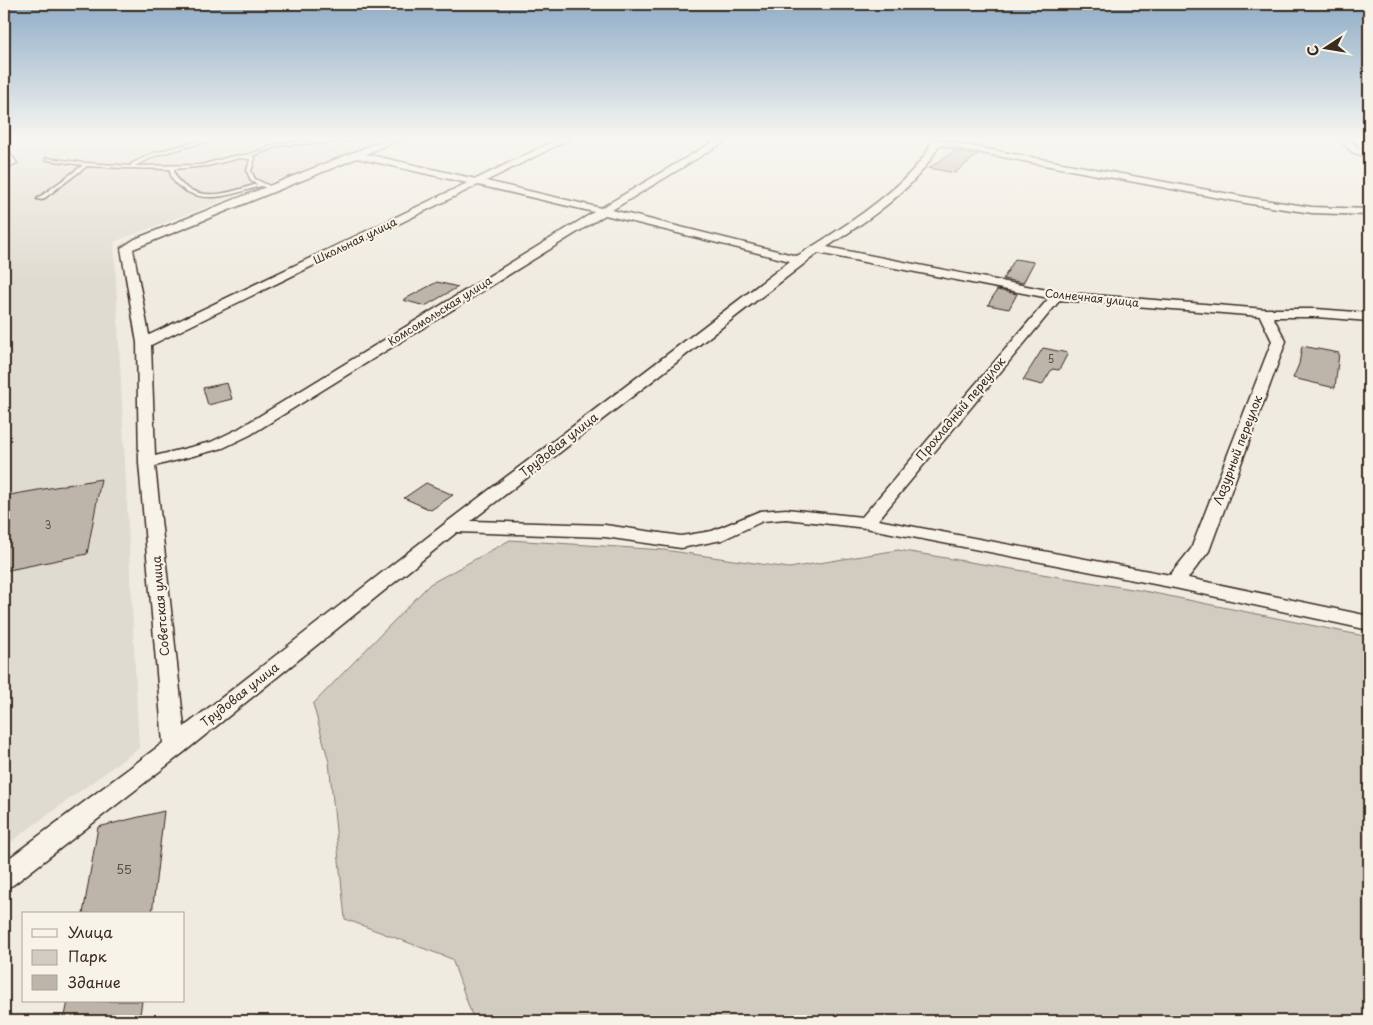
<svg xmlns="http://www.w3.org/2000/svg" width="1373" height="1025" viewBox="0 0 1373 1025" font-family="'Playpen Sans',sans-serif">
<style>
.built{fill:#e0dbd0}
.green{fill:#d1cbc0;stroke:#867a6f}
.building{fill:#bdb5aa;stroke:#3b2a1e}
.lines{fill:none;stroke-linecap:round;stroke-linejoin:round}
.lane-casing{stroke:#3b2a1e;stroke-width:3}
.street-casing{stroke:#3b2a1e;stroke-width:3}
.lane{fill:#f7f3e8;fill-rule:evenodd}
.street{fill:#f7f3e8;fill-rule:evenodd}
.labels{text-anchor:middle;stroke-width:4.5;stroke-linejoin:round;paint-order:stroke}
.number-label{font-size:10px;fill:#5c4d41}
.far-street-label{font-size:11px;fill:#3b2a1e;stroke:#f7f3e8}
.street-label{font-size:12px;fill:#3b2a1e;stroke:#f7f3e8}
.near-number-label{font-size:12px;fill:#5c4d41}
</style>
<rect width="100%" height="100%" fill="#efebe0"/>
<filter id="ink" filterUnits="userSpaceOnUse"><feTurbulence type="fractalNoise" baseFrequency=".02" numOctaves="2"/><feDisplacementMap in="SourceGraphic" scale="10" xChannelSelector="R" yChannelSelector="G"/><feConvolveMatrix kernelMatrix="1 2 1 2 8 2 1 2 1" color-interpolation-filters="sRGB"/></filter>
<g filter="url(#ink)">
<polygon class="built" points="4,139 382,139 114,242 139,748 4,847"/>
<polygon class="green" points="510,540 664,550 789,568 898,550 1144,591 1369,637 1369,1021 474,1021 452,959 345,919 329,762 313,704 430,584"/>
<g class="building">
<polygon points="954,151 977,155 955,173 929,168"/>
<polygon points="1015,259 1034,262 1023,283 1003,279"/>
<polygon points="437,282 458,287 425,306 403,300"/>
<polygon points="997,290 1017,294 1009,309 988,305"/>
<polygon points="1302,346 1339,353 1335,388 1293,378 1299,364"/>
<polygon points="1043,348 1068,353 1059,370 1052,369 1042,385 1023,380"/>
<polygon points="227,383 232,399 208,405 203,388"/>
<polygon points="101,479 87,554 4,571 4,496"/>
<polygon points="426,483 453,495 431,510 404,498"/>
<polygon points="164,811 152,914 83,914 98,827"/>
<polygon points="68,1001 142,1001 139,1021 64,1021"/>
</g>
<g class="lines">
<defs>
<g id="lane">
<path d="M207,139H216L157,155L135,166L201,165L233,156L247,155L280,143L337,139L352,140L350,141L281,145L252,156L255,158L251,171L255,179L274,188V190H272L261,186C235,193 206,206 181,188C174,183 170,177 170,169L124,168L87,166L42,200L37,199L83,165L48,160H46V158L86,163L131,166V164L153,153ZM240,158L250,159L247,171L251,181L257,184C234,191 210,201 187,188C179,183 175,177 174,169L207,166Z"/>
<polygon points="4,146 17,163 4,169 4,166 12,162 4,150"/>
</g>
<g id="street">
<path d="M387,139H400L366,154L476,179L558,139H570L486,181L601,208L718,139H729L612,210L797,256C836,232 894,196 922,159C927,153 930,146 933,139L1251,198L1312,207L1369,209V215L1312,213L1251,204L939,145C917,189 866,221 827,247L1057,292L1265,309H1316L1369,313V321L1316,317H1273L1286,341L1209,551L1188,578L1369,616V630L1175,588L866,528L786,519L763,521L722,540L681,548L605,537L457,532L183,753L13,885L4,889V862L163,743L139,463L137,343L121,248L135,239ZM357,158L467,183L149,335L133,249ZM478,185L594,212L238,429L211,442L155,456L151,345ZM605,215L790,261L447,522L184,727L155,466L223,448L250,435ZM818,253L1049,298L862,517L786,509L760,511L712,531L681,536L605,525L471,521ZM1060,300L1260,316L1272,341L1191,549L1170,575L878,520Z"/>
<polygon points="1339,139 1349,139 1358,148 1369,152 1369,158 1352,152"/>
</g>
</defs>
<use href="#lane" class="lane-casing"/>
<use href="#street" class="street-casing"/>
<use href="#lane" class="lane"/>
<use href="#street" class="street"/>
</g>
</g>
<linearGradient id="sky" x2="0" y2="1"><stop stop-color="#8fadc7"/><stop offset="0.49" stop-color="#f8f6f1"/><stop offset="1" stop-color="#f8f6f1" stop-opacity="0"/></linearGradient>
<rect width="1373" height="283" fill="url(#sky)"/>
<g class="labels">
<g class="number-label">
<text x="1051" y="363">5</text>
<text x="48" y="529">3</text>
</g>
<g class="far-street-label">
<text transform="translate(355 241) rotate(-26)" y="4">Школьная улица</text>
<text transform="translate(1092 298) rotate(6)" y="4">Солнечная улица</text>
<text transform="translate(440 311) rotate(-32)" y="4">Комсомольская улица</text>
</g>
<g class="street-label">
<text transform="translate(961 409) rotate(-50)" y="4">Прохладный переулок</text>
<text transform="translate(559 445) rotate(-38)" y="4">Трудовая улица</text>
<text transform="translate(1238 450) rotate(-69)" y="4">Лазурный переулок</text>
<text transform="translate(161 606) rotate(-95)" y="4">Советская улица</text>
<text transform="translate(240 695) rotate(-38)" y="4">Трудовая улица</text>
</g>
<g class="near-number-label">
<text x="124" y="874">55</text>
</g>
</g>
<rect width="1373" height="1025" fill="none" stroke="#f7f3e8" stroke-width="20"/>
<rect x="10" y="10" width="1353" height="1005" fill="none" stroke="#3b2a1e" stroke-width="2" filter="url(#ink)"/>
<rect x="22" y="912" width="162" height="90" fill="#f7f3e8" stroke="#aca397"/>
<rect x="32" y="929" width="25" height="8" fill="#f7f3e8" stroke="#aca397"/>
<text x="68" y="938" font-size="15" fill="#3b2a1e">Улица</text>
<rect x="32" y="950" width="25" height="15" fill="#d1cbc0" stroke="#aca397"/>
<text x="68" y="962" font-size="15" fill="#3b2a1e">Парк</text>
<rect x="32" y="975" width="25" height="15" fill="#bdb5aa" stroke="#aca397"/>
<text x="68" y="988" font-size="15" fill="#3b2a1e">Здание</text>
<g transform="translate(1326 48) rotate(258)" stroke="#f7f3e8" stroke-width="4" paint-order="stroke">
<path d="M0-4L9 19L0 12L-9 19Z" fill="#3b2a1e"/>
<text y="-8" font-size="14" font-weight="bold" text-anchor="middle" fill="#3b2a1e">С</text>
</g>
</svg>
